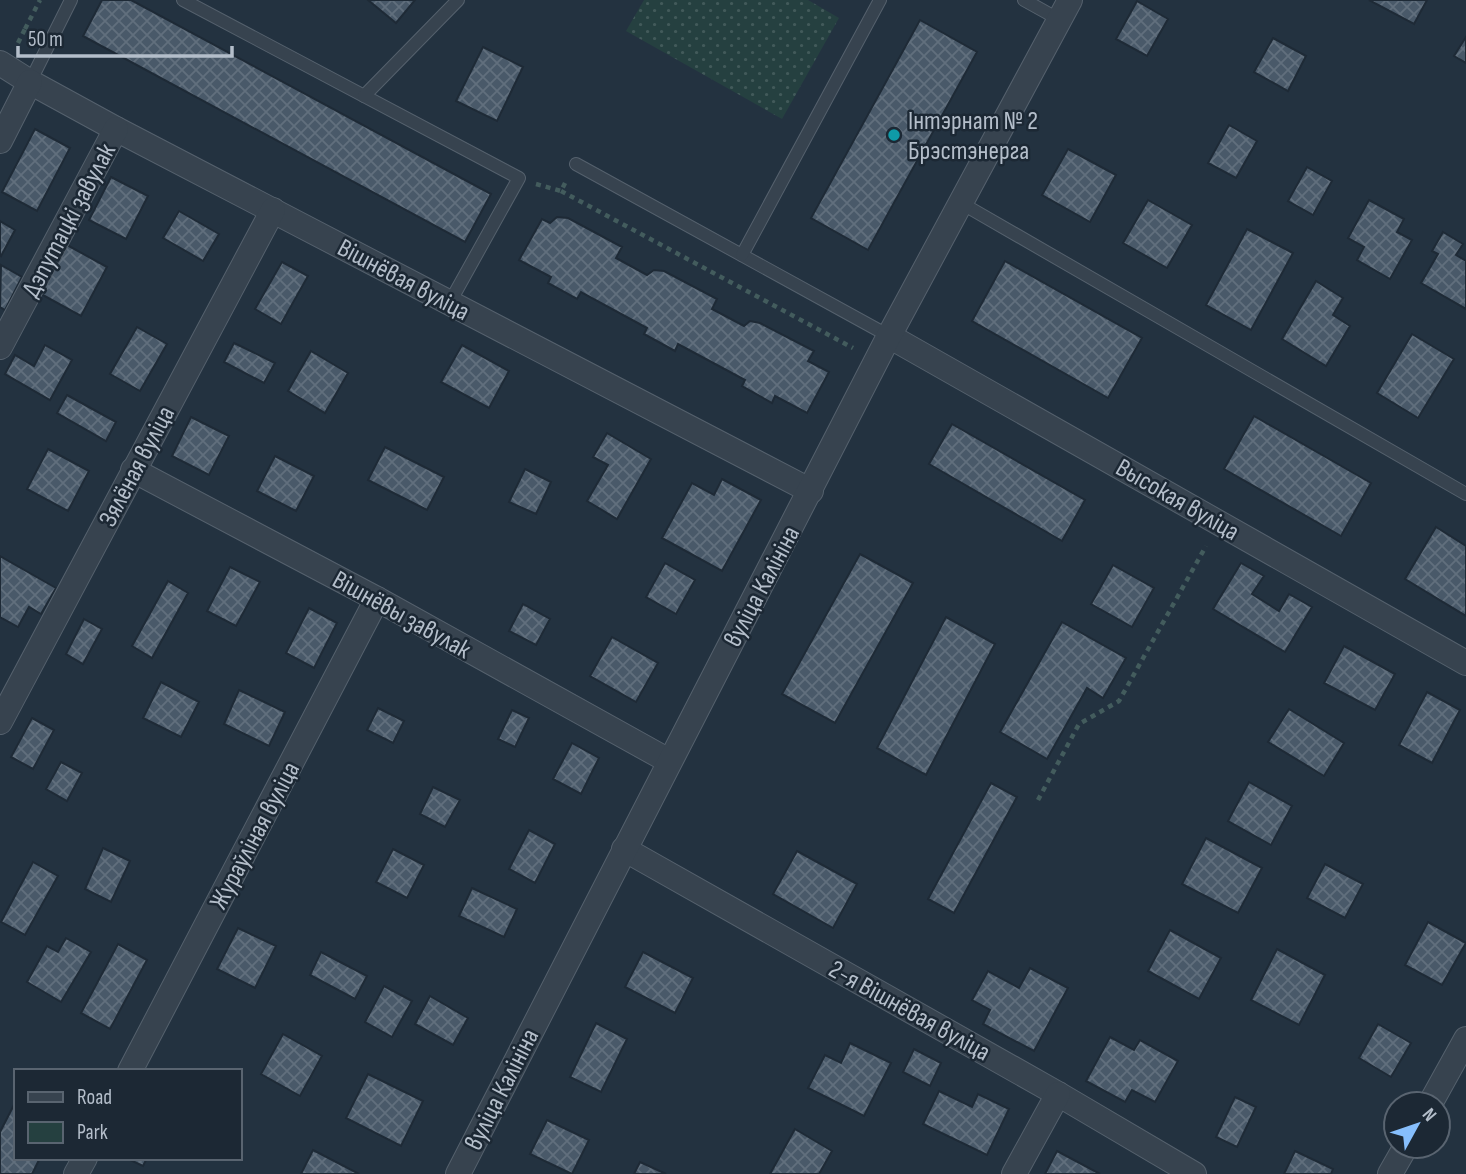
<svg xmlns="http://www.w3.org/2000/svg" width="1466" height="1174" viewBox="0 0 1466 1174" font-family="'Sofia Sans Condensed',sans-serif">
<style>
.green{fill:url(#green-dots)}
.building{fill:url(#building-cross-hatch);stroke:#1e2a36;stroke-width:2}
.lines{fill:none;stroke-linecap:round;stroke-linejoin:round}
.service-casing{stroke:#55616d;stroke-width:14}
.minor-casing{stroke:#55616d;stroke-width:26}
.path{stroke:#435c5d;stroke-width:4.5;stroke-dasharray:5 5;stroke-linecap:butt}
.service{stroke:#37434f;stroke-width:12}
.minor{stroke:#37434f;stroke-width:24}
.culture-dot{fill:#0f9aa8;stroke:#1c2834;stroke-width:2.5}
.labels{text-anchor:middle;stroke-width:5;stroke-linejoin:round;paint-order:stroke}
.poi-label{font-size:26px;fill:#b4beca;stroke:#1c2834;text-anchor:start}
.street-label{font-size:26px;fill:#b4beca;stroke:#1c2834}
</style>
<defs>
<pattern id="green-dots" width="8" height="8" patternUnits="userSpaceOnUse" patternTransform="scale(1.75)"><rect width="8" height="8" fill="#254040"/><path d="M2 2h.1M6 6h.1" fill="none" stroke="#425a5a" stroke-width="1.8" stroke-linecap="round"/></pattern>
<pattern id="building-cross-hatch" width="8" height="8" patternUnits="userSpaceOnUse" patternTransform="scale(1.75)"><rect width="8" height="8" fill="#495969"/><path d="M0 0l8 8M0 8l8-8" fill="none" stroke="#616f7d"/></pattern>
</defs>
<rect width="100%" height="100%" fill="#233240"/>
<polygon class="green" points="644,0 808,0 839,18 782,119 626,31"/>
<g class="building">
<polygon points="102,0 131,0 491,194 465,242 83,36"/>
<polygon points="368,0 415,0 396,23"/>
<polygon points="1369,0 1427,0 1414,24"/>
<polygon points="1137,1 1168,19 1147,56 1116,39"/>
<polygon points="920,20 977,52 868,250 811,218"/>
<polygon points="1466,37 1466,63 1454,56"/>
<polygon points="1273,38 1306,56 1288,91 1254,72"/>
<polygon points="483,47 523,67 497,121 456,101"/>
<polygon points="1229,125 1257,141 1236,178 1208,163"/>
<polygon points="35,129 70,148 37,211 2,192"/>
<polygon points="1068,149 1116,175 1090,222 1042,195"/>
<polygon points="1307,167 1332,181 1313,215 1288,201"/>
<polygon points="111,177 148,196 126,239 89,220"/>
<polygon points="1148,200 1192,225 1167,268 1123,243"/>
<polygon points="1369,200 1404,219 1397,232 1412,240 1390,279 1357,260 1364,247 1348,238"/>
<polygon points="179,211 219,234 203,261 163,238"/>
<polygon points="557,217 568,218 622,247 616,258 647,275 654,270 664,271 717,299 712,309 744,326 750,321 760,323 814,351 808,361 829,372 807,413 775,396 772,403 742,386 745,380 678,344 675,351 644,334 647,328 581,292 577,299 548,283 551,277 519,260 542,219 550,223"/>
<polygon points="0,221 15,230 1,256 0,255"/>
<polygon points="1247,229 1293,253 1251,330 1206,305"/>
<polygon points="1443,232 1463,244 1456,255 1466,261 1466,309 1421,283 1438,254 1432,251"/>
<polygon points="67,245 107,267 81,316 41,294"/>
<polygon points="1005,261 1142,338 1108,398 972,321"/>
<polygon points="282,262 308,276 281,324 255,309"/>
<polygon points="1,265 22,277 5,310 0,307"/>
<polygon points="1316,281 1343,298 1333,315 1350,326 1326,366 1282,339"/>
<polygon points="137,327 167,344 140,391 110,374"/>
<polygon points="1412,334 1454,359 1418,418 1377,393"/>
<polygon points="234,343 275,363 264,383 224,362"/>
<polygon points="45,345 72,360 50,400 5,374 15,355 34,366"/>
<polygon points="462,345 509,371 489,408 441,382"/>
<polygon points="311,351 348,373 325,413 288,391"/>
<polygon points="67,395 116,422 106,441 57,413"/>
<polygon points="1254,416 1371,483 1341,536 1224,469"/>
<polygon points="191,417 229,436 209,475 172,456"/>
<polygon points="952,424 1085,500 1062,541 929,464"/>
<polygon points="607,433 651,459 617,519 587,501 608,465 593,457"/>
<polygon points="385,447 444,477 427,510 368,480"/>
<polygon points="48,449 89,471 68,511 27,489"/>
<polygon points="275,456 314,476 296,511 257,491"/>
<polygon points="525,469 551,482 536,514 509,502"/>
<polygon points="722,479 761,500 722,571 662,538 692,483 714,495"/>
<polygon points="1436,527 1466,546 1466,616 1405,579"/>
<polygon points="860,554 913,583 835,723 782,694"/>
<polygon points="0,556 56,588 41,614 29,607 18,627 0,617"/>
<polygon points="665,563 695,580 676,614 646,597"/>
<polygon points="1241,563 1264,576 1252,594 1279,611 1289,594 1312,607 1285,652 1213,609"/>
<polygon points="1113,565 1154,588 1132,627 1091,604"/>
<polygon points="230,567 260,582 236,626 207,611"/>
<polygon points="168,581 188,593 152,658 132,646"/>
<polygon points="523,604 550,619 536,645 509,631"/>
<polygon points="309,608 337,623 314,668 286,653"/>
<polygon points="946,617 995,644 926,775 877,748"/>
<polygon points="84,619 102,629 83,664 66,654"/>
<polygon points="1062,622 1126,658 1103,698 1087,688 1047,759 1000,732"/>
<polygon points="612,637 658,663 636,702 590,676"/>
<polygon points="1344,646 1395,674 1375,710 1324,683"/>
<polygon points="161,682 199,702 181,737 143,718"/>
<polygon points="239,690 285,712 269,746 224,724"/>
<polygon points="1427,692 1460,710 1432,763 1399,745"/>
<polygon points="378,708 404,721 393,743 367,730"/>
<polygon points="1289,709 1344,743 1324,776 1268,742"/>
<polygon points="512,710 529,718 515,747 498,739"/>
<polygon points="32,718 54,730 33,769 11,757"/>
<polygon points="572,743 599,758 581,794 553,779"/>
<polygon points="61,762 82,773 67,801 46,789"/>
<polygon points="1249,782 1292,806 1271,845 1228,821"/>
<polygon points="991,783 1017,797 954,913 928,899"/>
<polygon points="433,787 460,800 445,827 420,814"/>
<polygon points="529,830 555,844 535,883 509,869"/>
<polygon points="1206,838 1262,868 1238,913 1182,884"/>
<polygon points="103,848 130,861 111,902 85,889"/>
<polygon points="393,849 424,865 407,898 376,882"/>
<polygon points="797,851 857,884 833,928 773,894"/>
<polygon points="33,862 58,876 25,935 1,922"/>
<polygon points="1325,864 1363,884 1345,918 1307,898"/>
<polygon points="472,888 517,909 504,937 459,916"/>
<polygon points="1428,922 1466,943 1442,985 1405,965"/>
<polygon points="238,928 276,946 255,988 217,969"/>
<polygon points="1170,930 1221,958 1199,999 1148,971"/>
<polygon points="66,938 91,952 61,1002 27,982 47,946 58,952"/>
<polygon points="118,944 147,960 110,1029 81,1013"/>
<polygon points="1277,949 1325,975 1299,1025 1251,1000"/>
<polygon points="321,952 367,976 355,999 310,975"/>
<polygon points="643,952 693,978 675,1013 625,987"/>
<polygon points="1030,968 1068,988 1034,1051 983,1024 990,1010 972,1000 988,971 1019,988"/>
<polygon points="384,986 412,1001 392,1037 365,1022"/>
<polygon points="430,996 468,1018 453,1045 415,1024"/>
<polygon points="596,1023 627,1039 601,1092 570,1077"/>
<polygon points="1378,1024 1411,1043 1391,1077 1359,1058"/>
<polygon points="283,1034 322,1056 300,1096 261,1074"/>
<polygon points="1110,1037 1134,1050 1140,1040 1178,1061 1155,1102 1132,1090 1125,1102 1086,1081"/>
<polygon points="850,1043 891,1063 864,1116 808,1088 825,1055 841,1063"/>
<polygon points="914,1049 941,1063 930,1086 903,1072"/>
<polygon points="368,1074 423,1101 401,1146 346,1118"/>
<polygon points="939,1091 972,1107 978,1094 1009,1109 987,1155 923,1124"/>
<polygon points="1235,1097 1256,1107 1237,1147 1216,1137"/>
<polygon points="16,1101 16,1158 40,1158 32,1174 0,1174 0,1132"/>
<polygon points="547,1120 589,1140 572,1174 530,1154"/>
<polygon points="795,1129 832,1151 819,1174 770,1174"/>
<polygon points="313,1150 359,1174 301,1174"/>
<polygon points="1057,1151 1100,1174 1045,1174"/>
<polygon points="1295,1151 1333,1169 1331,1174 1284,1174"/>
<polygon points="126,1158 147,1158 143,1166"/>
<polygon points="640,1162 666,1174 634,1174"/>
</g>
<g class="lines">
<defs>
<g id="service">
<polyline points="183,0 519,178 450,302"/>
<polyline points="1024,0 1060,20"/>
<polyline points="30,82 71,0"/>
<polyline points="364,96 458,0"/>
<polyline points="576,164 889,336"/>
<polyline points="961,203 1466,494"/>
<polyline points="742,255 880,0"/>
</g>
<g id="minor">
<polyline points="0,63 30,82 116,129 811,491"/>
<polyline points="0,141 30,82"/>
<polyline points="889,336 1466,663"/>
<polyline points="0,347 116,129"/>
<polyline points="133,470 377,599 669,761"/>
<polyline points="0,722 273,210"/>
<polyline points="624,849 1058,1094 1194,1174"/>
<polyline points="130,1071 377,599"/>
<polyline points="1430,1104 1466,1039"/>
<polyline points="76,1174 85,1158"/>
<polyline points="458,1174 889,336 1070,0"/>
<polyline points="1014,1174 1058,1094"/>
<polyline points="1390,1174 1406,1146"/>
</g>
</defs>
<use href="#service" class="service-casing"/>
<use href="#minor" class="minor-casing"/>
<g class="path">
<polyline points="25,29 40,0"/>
<polyline points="18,43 25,29 35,34"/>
<polyline points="536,184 561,191 566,181"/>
<polyline points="561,191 853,348"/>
<polyline points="1038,800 1079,724 1119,701 1206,546"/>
</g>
<use href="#service" class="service"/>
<use href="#minor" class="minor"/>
</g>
<circle class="culture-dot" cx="894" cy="135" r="7"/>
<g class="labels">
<g class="poi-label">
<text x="908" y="129">Інтэрнат № 2<tspan x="908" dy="30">Брэстэнерга</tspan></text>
</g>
<g class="street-label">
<text transform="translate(68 220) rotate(-62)" y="9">Дэпутацкі завулак</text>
<text transform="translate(404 279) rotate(28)" y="9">Вішнёвая вуліца</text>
<text transform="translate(136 466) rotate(-62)" y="9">Зялёная вуліца</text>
<text transform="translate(1178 499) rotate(30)" y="9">Высокая вуліца</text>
<text transform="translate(761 586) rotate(-62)" y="9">вуліца Калініна</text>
<text transform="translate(402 614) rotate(29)" y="9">Вішнёвы завулак</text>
<text transform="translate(254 835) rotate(-62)" y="9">Жураўліная вуліца</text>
<text transform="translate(910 1010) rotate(29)" y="9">2-я Вішнёвая вуліца</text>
<text transform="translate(501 1089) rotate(-63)" y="9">вуліца Калініна</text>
</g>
</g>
<rect x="14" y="1069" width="228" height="91" fill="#1c2834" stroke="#596470" stroke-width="2"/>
<rect x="28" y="1092" width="35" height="10" fill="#37434f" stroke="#596470" stroke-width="2"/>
<text x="77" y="1104" font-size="21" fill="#b4beca">Road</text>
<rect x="28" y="1122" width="35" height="21" fill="#254040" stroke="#596470" stroke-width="2"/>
<text x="77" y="1139" font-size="21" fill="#b4beca">Park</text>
<g transform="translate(1417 1125) rotate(50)"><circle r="33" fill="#1c2834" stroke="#596470" stroke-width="2"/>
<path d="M0-5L12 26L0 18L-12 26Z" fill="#86befc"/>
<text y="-10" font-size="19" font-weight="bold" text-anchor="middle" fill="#b4beca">N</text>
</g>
<path d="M18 46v10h214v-10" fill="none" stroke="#b4beca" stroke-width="3.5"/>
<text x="28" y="46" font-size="21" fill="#b4beca" stroke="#1c2834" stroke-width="5" paint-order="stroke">50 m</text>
</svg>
